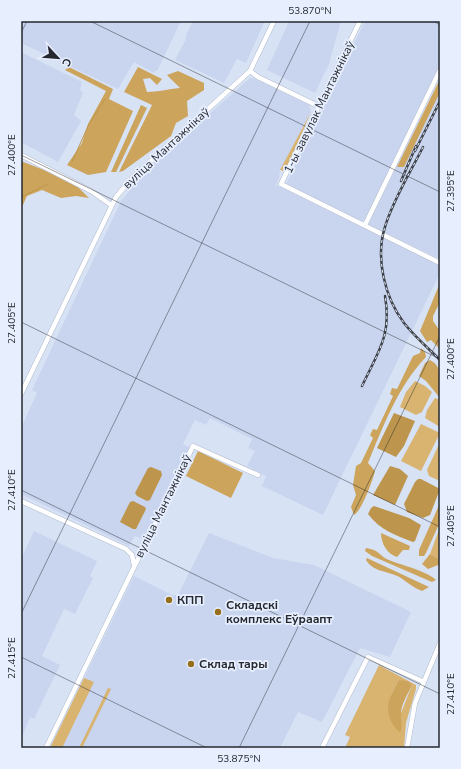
<svg xmlns="http://www.w3.org/2000/svg" width="461" height="769" viewBox="0 0 461 769" font-family="'Nunito Sans',sans-serif">
<style>
.built{fill:#c9d5ef}
.green{fill:#d9b370;fill-rule:evenodd}
.forest{fill:#cca45b}
.water{fill:#bd954c}
.lines{fill:none;stroke-linecap:round;stroke-linejoin:round}
.stream{stroke:#bd954c;stroke-width:1}
.minor-casing{stroke:#b1bacd;stroke-width:5.5}
.minor{stroke:#fff;stroke-width:4.5}
.rail-casing{stroke:#3e424a;stroke-width:2.5}
.rail{stroke:#e7efff;stroke-width:1;stroke-dasharray:3;stroke-linecap:butt}
.ticks{fill:none;stroke:#25282f;stroke-width:1;stroke-opacity:0.45}
.poi-dot{fill:#976f1b;stroke:#e7efff;stroke-width:1.5}
.labels{text-anchor:middle;stroke-width:3.5;stroke-linejoin:round;paint-order:stroke}
.street-label{font-size:12px;fill:#25282f;stroke:#e7efff}
.poi-label{font-size:12px;font-weight:bold;fill:#25282f;stroke:#e7efff;text-anchor:start}
.neatline{fill:none;stroke:#25282f;stroke-width:1.5}
.ticks-label{font-size:10px;text-anchor:middle;fill:#25282f}
</style>
<rect width="100%" height="100%" fill="#d8e2f5"/>
<g class="built">
<polygon points="21,21 181,21 157,71 155,71 154,73 134,62 118,89 21,43"/>
<polygon points="193,21 259,21 264,23 246,63 237,59 224,83 175,60 186,39 186,35"/>
<polygon points="289,21 341,21 329,64 315,93 267,70"/>
<polygon points="365,21 440,21 440,64 365,220 361,221 286,184"/>
<polygon points="21,52 82,82 80,90 83,93 74,115 81,121 58,162 21,142"/>
<polygon points="250,78 253,78 309,105 311,112 279,173 280,176 276,185 438,264 440,268 440,273 323,515 262,486 266,476 247,466 255,451 248,448 252,439 210,418 206,425 195,420 183,444 190,448 145,540 135,536 129,546 21,494 21,428 37,393 32,390 121,201 151,165"/>
<polygon points="440,79 440,259 368,225"/>
<polygon points="34,531 97,561 90,576 93,578 75,614 64,609 42,656 60,665 34,719 30,717 21,740 21,559"/>
<polygon points="209,533 273,558 314,565 411,612 390,657 360,648 322,722 298,712 280,748 50,748 134,576 172,595 178,595"/>
</g>
<g class="green">
<polygon points="311,112 286,170 284,171 280,170"/>
<polygon points="415,381 425,386 432,392 422,412 416,415 400,407 406,392"/>
<polygon points="435,398 440,400 440,427 425,418 427,410"/>
<polygon points="421,424 440,433 421,471 401,461"/>
<polygon points="440,442 440,481 429,476 427,470"/>
<polygon points="440,527 440,559 430,554"/>
<path d="M379,665L416,685V689L406,723L404,748H345L350,737L345,735ZM399,680L412,685L401,713V731L388,709L392,693Z"/>
<polygon points="84,678 94,682 62,748 50,748"/>
<polygon points="108,688 111,689 82,748 79,748"/>
</g>
<g class="forest">
<polygon points="69,67 113,89 109,99 133,111 106,172 88,175 67,165 82,143 88,124 106,91 65,70"/>
<path d="M138,67L162,79L157,85L150,78L143,79L147,92C158,92 168,89 180,88L167,75L178,71L204,83V90L187,101L188,116L176,123L171,136L123,171L119,172L152,105L124,92Z"/>
<polygon points="440,79 440,92 404,167 397,167"/>
<polygon points="141,105 147,108 116,172 111,172"/>
<polygon points="21,161 44,170 78,187 89,198 76,196 61,198 42,190 27,196 21,209"/>
<polygon points="440,283 440,302 433,316 433,321 440,331 440,349 431,340 427,342 420,331"/>
<path d="M421,348L425,352L426,357C398,386 383,427 368,463L375,471C373,480 361,512 354,515L351,507L356,495L353,485L356,466L361,463L373,438L370,435L373,429L377,430L393,396L390,394L392,388L397,389L413,356L420,353Z"/>
<path d="M430,360C444,367 440,383 440,398L426,381L419,376L425,363Z"/>
<polygon points="198,451 243,473 231,498 186,476"/>
<polygon points="440,503 440,522 426,553 424,556 419,556 419,550"/>
<path d="M381,533L410,546L409,550H403L397,557C387,554 381,543 381,533Z"/>
<path d="M366,548C380,550 379,556 389,560C401,565 427,571 436,580L432,582L372,556L365,551Z"/>
<polygon points="430,554 440,559 440,566 438,565 428,569 422,564"/>
<path d="M367,558L429,587L422,591C414,588 408,583 401,578C388,570 374,573 366,560Z"/>
<path d="M399,680L407,681L412,685C408,694 401,704 401,714C401,720 402,725 401,731L399,732C382,713 387,701 399,680Z"/>
</g>
<g class="water">
<polygon points="394,413 415,421 404,446 396,457 377,448"/>
<polygon points="390,466 400,469 408,476 395,505 373,495"/>
<polygon points="151,467 161,471 162,475 150,500 147,501 137,496 135,493 148,468"/>
<polygon points="418,479 421,479 440,489 430,515 423,518 407,512 404,504 415,482"/>
<polygon points="133,501 145,507 146,509 136,529 133,529 120,522 130,502"/>
<path d="M374,506L409,518L421,525L415,541L413,542C395,535 380,530 368,514L371,508Z"/>
</g>
<g class="lines">
<g class="stream">
<polyline points="72,162 89,124 105,99"/>
<polyline points="21,197 48,184"/>
</g>
<defs>
<g id="minor">
<polyline points="360,21 281,184 440,263"/>
<polyline points="250,71 258,77 318,106"/>
<polyline points="21,155 91,191 111,205"/>
<polyline points="365,225 440,70"/>
<polyline points="21,394 116,197 133,177 250,71 274,21"/>
<polyline points="21,501 126,549 132,555 134,565"/>
<polyline points="46,748 193,446 258,475"/>
<polyline points="322,748 368,657 422,681"/>
<polyline points="407,748 415,703 440,643"/>
</g>
</defs>
<use href="#minor" class="minor-casing"/>
<use href="#minor" class="minor"/>
<defs>
<g id="rail">
<path d="M423,147C411,171 392,202 385,227C375,258 385,298 404,323C414,336 428,348 440,360"/>
<polyline points="415,151 440,101"/>
<polyline points="401,181 416,146"/>
<path d="M362,386C378,352 392,335 385,296"/>
</g>
</defs>
<use href="#rail" class="rail-casing"/>
<use href="#rail" class="rail"/>
</g>
<path class="ticks" d="M90,21L440,192M433,21L440,25M21,33L27,21M21,155L440,359M21,322L440,527M21,490L440,694M21,614L310,21M21,657L207,748M239,748L440,336"/>
<g class="poi-dot">
<circle cx="169" cy="600" r="4"/>
<circle cx="218" cy="612" r="4"/>
<circle cx="191" cy="664" r="4"/>
</g>
<g class="labels">
<g class="street-label">
<text transform="translate(319 107) rotate(-64)" y="4">1-ы завулак Мантажнікаў</text>
<text transform="translate(166 148) rotate(-43)" y="4">вуліца Мантажнікаў</text>
<text transform="translate(163 506) rotate(-64)" y="4">вуліца Мантажнікаў</text>
</g>
<g class="poi-label">
<text x="177" y="604">КПП</text>
<text x="226" y="609">Складскі<tspan x="226" dy="14">комплекс Еўраапт</tspan></text>
<text x="199" y="668">Склад тары</text>
</g>
</g>
<rect width="461" height="769" fill="none" stroke="#e7efff" stroke-width="44"/>
<g transform="translate(58 58) rotate(116)" stroke="#e7efff" stroke-width="3" paint-order="stroke">
<path d="M0-3L7 15L0 10L-7 15Z" fill="#25282f"/>
<text y="-6" font-size="11" font-weight="bold" text-anchor="middle" fill="#25282f">С</text>
</g>
<rect x="22" y="22" width="417" height="725" class="neatline"/>
<g class="ticks-label">
<text x="310" y="14">53.870°N</text>
<text transform="translate(11 155) rotate(-90)" y="4">27.400°E</text>
<text transform="translate(450 191) rotate(-90)" y="4">27.395°E</text>
<text transform="translate(11 323) rotate(-90)" y="4">27.405°E</text>
<text transform="translate(450 359) rotate(-90)" y="4">27.400°E</text>
<text transform="translate(11 490) rotate(-90)" y="4">27.410°E</text>
<text transform="translate(450 526) rotate(-90)" y="4">27.405°E</text>
<text transform="translate(11 658) rotate(-90)" y="4">27.415°E</text>
<text transform="translate(450 694) rotate(-90)" y="4">27.410°E</text>
<text x="239" y="762">53.875°N</text>
</g>
</svg>
